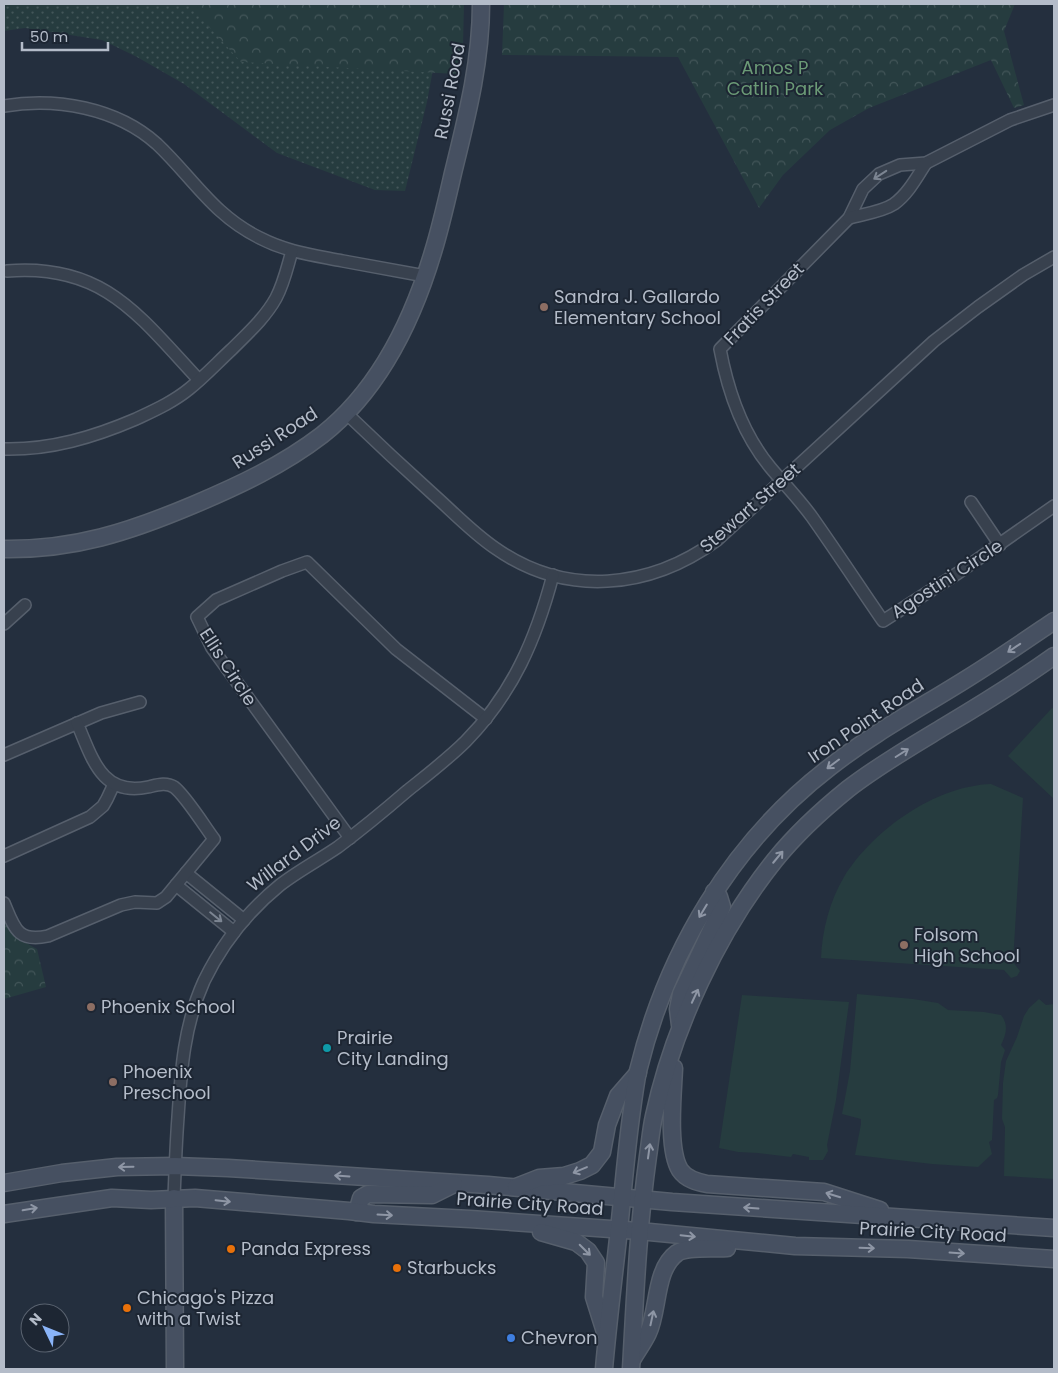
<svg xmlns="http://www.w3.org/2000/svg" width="1058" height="1373" viewBox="0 0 1058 1373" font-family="Poppins,sans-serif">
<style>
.grass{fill:url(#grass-dots)}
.forest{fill:url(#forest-crowns)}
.pitch{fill:#263c3f}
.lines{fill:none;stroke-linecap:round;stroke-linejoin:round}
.street-casing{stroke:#565f6c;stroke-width:14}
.secondary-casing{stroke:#565f6c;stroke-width:19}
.street{stroke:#38414e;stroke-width:11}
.secondary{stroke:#465061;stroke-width:16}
.oneway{stroke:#7c8592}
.oneway2{stroke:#8e96a5}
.education-dot{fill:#8d6e63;stroke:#1d2633;stroke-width:2}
.culture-dot{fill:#0f9aa8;stroke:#1d2633;stroke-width:2}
.food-dot{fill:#e8710a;stroke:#1d2633;stroke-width:2}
.shop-dot{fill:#3f7fe0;stroke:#1d2633;stroke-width:2}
.labels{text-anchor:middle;stroke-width:4;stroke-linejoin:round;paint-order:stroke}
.park-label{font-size:18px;fill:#6b9a76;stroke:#1d2633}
.street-label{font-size:18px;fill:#b4bcc9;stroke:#1d2633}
.poi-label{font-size:18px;fill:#b4bcc9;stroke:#1d2633;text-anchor:start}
</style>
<defs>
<pattern id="grass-dots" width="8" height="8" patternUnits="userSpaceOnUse" patternTransform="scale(1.25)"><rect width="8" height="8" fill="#263c3f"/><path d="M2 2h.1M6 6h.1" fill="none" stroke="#435659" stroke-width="1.8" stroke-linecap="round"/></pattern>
<pattern id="forest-crowns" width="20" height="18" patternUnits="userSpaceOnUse" patternTransform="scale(1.25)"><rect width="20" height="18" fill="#263c3f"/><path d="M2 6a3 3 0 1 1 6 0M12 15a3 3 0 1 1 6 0" fill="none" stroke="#435659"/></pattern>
</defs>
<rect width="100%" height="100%" fill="#242f3e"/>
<polygon class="grass" points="4,4 445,4 427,102 405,191 375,190 277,153 184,84 137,57 102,40 25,28 4,31"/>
<g class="forest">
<polygon points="188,4 464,4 463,46 456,74 241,62"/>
<polygon points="504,4 1015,4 1004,31 1024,105 1014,108 991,60 869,108 830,130 783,175 759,208 678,57 502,55"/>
<path d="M4,909C14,930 16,938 37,949L46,987L4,999Z"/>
</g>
<g class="pitch">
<polygon points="1052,708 1054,709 1054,799 1008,756"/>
<path d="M991,784L1023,798L1013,962L1020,971L1017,976L1011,978L1004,970L821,958C822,931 830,900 844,877C873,830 935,786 991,784Z"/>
<path d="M857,994L913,999L938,1003L948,1010L984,1012L1001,1015C1009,1025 1006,1035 1001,1045L1005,1050L1001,1062L998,1095L997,1098L994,1100L992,1140L989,1142L992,1154L978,1167L932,1164L855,1155L861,1124V1119L842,1114L850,1071Z"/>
<polygon points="742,995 849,1002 836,1100 827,1145 828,1151 823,1160 809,1160 809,1157 793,1154 791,1157 758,1153 738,1152 719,1148"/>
<polygon points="1039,999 1046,1005 1054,1004 1054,1179 1004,1176 1005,1127 1002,1119 1003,1083 1006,1061 1017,1037 1024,1016 1029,1008"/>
</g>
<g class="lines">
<defs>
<g id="street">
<path d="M1054,105L1010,120L926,163L900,165L879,174L863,189L849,218L720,349C728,392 742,433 770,467C784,484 799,499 812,517C836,551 859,586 883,621L958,573L1054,506"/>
<path d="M4,106C56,97 117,108 157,144C193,178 213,215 260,238C287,252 313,255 343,261C371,266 398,271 425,276"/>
<path d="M849,218C863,214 882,212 894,204C908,194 917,177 926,163"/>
<path d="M7,271C104,263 139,316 199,380"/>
<path d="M346,413C375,441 405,469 435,496C454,513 473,533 495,548C566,598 650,589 717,540L934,341L978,307L1023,275L1054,257"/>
<path d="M4,449C51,450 94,437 136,419C155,410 173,402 189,389C204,377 217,363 231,350C247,334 265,318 276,298C284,283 287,268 292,251"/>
<polyline points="971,502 1000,545"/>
<polyline points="4,624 25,605"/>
<polyline points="4,755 101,713 140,702"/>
<polyline points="350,838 212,648 197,617 216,600 282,571 307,562 396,649 486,719"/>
<polyline points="4,856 90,817 103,806 107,799 114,784"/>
<polyline points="186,873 244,920"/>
<polyline points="176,885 234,932"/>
<path d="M4,903C14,927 17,943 48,936L121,905L135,902L157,903L166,897L214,839C205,827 185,795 174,787C166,782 157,785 148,787C101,797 92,757 77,723"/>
<path d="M174,1198C175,1171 176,1144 178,1117C181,1070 184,1025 204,981C222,944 248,911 280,885C298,871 319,860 338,847C362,829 385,810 407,791C427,775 448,759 466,741C513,693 536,639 553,575"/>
</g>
<g id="secondary">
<path d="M4,549C74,550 129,532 193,505C238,486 283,465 322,435C379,390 413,319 433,252C441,226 447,199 453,173C467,116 481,62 481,4"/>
<polyline points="680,1025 678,1009 681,994 722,907 719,897 714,892"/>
<path d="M674,1068C673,1093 667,1149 680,1170C686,1179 697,1182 707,1184L824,1192L880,1210"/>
<polyline points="4,1183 62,1173 117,1167 175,1166 228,1168 488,1185 672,1202 1054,1228"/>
<polyline points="516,1187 539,1178 564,1176 580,1171 592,1165 602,1152 607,1125 618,1096 638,1073"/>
<polyline points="174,1198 175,1369"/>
<polyline points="357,1212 361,1198 368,1194 432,1195 454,1184"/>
<polyline points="4,1214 112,1198 151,1200 195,1198 349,1211 374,1214 470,1219 639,1231 795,1246 908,1249 1054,1259"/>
<polyline points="541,1232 576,1242 588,1251 596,1263 594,1297 605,1332"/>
<path d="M632,1360C637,1351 644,1342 648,1333C659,1310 654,1270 677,1253C687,1246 714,1249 727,1248"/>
<path d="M604,1369C608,1322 614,1276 619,1229C623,1192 626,1154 631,1117C633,1102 635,1086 638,1071C667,952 732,842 830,767C873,733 922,707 968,678C997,660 1026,640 1054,621"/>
<path d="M631,1369C635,1298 638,1227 648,1156C650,1143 651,1129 654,1116C673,1028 718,931 775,860C796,834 822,810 848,789C879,765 912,746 945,726C982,704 1019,681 1054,656"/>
</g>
</defs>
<use href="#street" class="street-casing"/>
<use href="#secondary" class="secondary-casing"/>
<use href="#street" class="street"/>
<use href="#secondary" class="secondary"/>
</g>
<defs><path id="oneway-shaft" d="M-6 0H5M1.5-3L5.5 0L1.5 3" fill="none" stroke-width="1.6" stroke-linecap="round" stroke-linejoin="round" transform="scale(1.25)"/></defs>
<g class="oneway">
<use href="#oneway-shaft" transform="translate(880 175) rotate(147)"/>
<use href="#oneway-shaft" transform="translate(216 917) rotate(39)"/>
</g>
<g class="oneway2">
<use href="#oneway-shaft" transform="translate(1014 648) rotate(146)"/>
<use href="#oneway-shaft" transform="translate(902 753) rotate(-32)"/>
<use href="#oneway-shaft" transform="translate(833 764) rotate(143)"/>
<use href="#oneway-shaft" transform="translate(778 857) rotate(-50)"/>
<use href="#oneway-shaft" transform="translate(703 911) rotate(121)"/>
<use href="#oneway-shaft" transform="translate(695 996) rotate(-65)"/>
<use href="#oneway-shaft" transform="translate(649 1151) rotate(-82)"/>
<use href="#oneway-shaft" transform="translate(126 1167) rotate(179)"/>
<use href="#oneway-shaft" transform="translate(580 1170) rotate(157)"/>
<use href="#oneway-shaft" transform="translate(342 1176) rotate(-176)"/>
<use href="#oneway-shaft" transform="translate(833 1195) rotate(-163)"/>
<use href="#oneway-shaft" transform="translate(223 1201) rotate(6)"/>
<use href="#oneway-shaft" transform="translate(751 1208) rotate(-176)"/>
<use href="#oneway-shaft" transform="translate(30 1209) rotate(-10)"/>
<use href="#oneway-shaft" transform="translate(385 1215) rotate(3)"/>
<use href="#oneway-shaft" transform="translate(688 1236) rotate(6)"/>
<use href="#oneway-shaft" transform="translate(867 1248) rotate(2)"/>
<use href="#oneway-shaft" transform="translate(585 1250) rotate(45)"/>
<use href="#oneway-shaft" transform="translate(957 1253) rotate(4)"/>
<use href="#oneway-shaft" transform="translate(652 1318) rotate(-78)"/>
</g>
<g class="education-dot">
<circle cx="544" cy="307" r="5"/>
<circle cx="904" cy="945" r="5"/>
<circle cx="91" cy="1007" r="5"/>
<circle cx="113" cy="1082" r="5"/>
</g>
<circle class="culture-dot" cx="327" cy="1048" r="5"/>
<g class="food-dot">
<circle cx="231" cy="1249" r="5"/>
<circle cx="397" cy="1268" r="5"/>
<circle cx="127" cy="1308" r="5"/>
</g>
<circle class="shop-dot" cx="511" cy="1338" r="5"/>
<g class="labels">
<g class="park-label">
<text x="775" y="74">Amos P<tspan x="775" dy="21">Catlin Park</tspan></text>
</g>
<g class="street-label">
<text transform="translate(450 91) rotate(-79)" y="6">Russi Road</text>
<text transform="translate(764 304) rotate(-46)" y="6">Fratis Street</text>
<text transform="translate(275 438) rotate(-33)" y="6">Russi Road</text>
<text transform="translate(750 508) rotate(-41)" y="6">Stewart Street</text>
<text transform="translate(947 579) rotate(-33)" y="6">Agostini Circle</text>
<text transform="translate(228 667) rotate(57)" y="6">Ellis Circle</text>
<text transform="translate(866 721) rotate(-34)" y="6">Iron Point Road</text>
<text transform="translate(294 854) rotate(-37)" y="6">Willard Drive</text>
<text transform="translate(530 1204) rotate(4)" y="6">Prairie City Road</text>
<text transform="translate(933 1232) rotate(3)" y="6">Prairie City Road</text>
</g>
<g class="poi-label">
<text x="554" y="303">Sandra J. Gallardo<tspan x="554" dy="21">Elementary School</tspan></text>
<text x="914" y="941">Folsom<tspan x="914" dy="21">High School</tspan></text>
<text x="101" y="1013">Phoenix School</text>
<text x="337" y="1044">Prairie<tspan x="337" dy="21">City Landing</tspan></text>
<text x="123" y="1078">Phoenix<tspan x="123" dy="21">Preschool</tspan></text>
<text x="241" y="1255">Panda Express</text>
<text x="407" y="1274">Starbucks</text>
<text x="137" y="1304">Chicago's Pizza<tspan x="137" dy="21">with a Twist</tspan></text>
<text x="521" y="1344">Chevron</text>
</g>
</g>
<rect width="1058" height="1373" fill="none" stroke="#b4bcc9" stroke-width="10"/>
<g transform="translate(45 1328) rotate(313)"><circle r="24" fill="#1d2633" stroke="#59626f"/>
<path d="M0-4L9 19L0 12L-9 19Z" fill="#8ab4f8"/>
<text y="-8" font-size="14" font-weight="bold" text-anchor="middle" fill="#b4bcc9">N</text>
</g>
<path d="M22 42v8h86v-8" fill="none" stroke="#b4bcc9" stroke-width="2.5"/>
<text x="30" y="42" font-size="15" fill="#b4bcc9" stroke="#1d2633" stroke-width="4" paint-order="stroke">50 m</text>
</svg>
